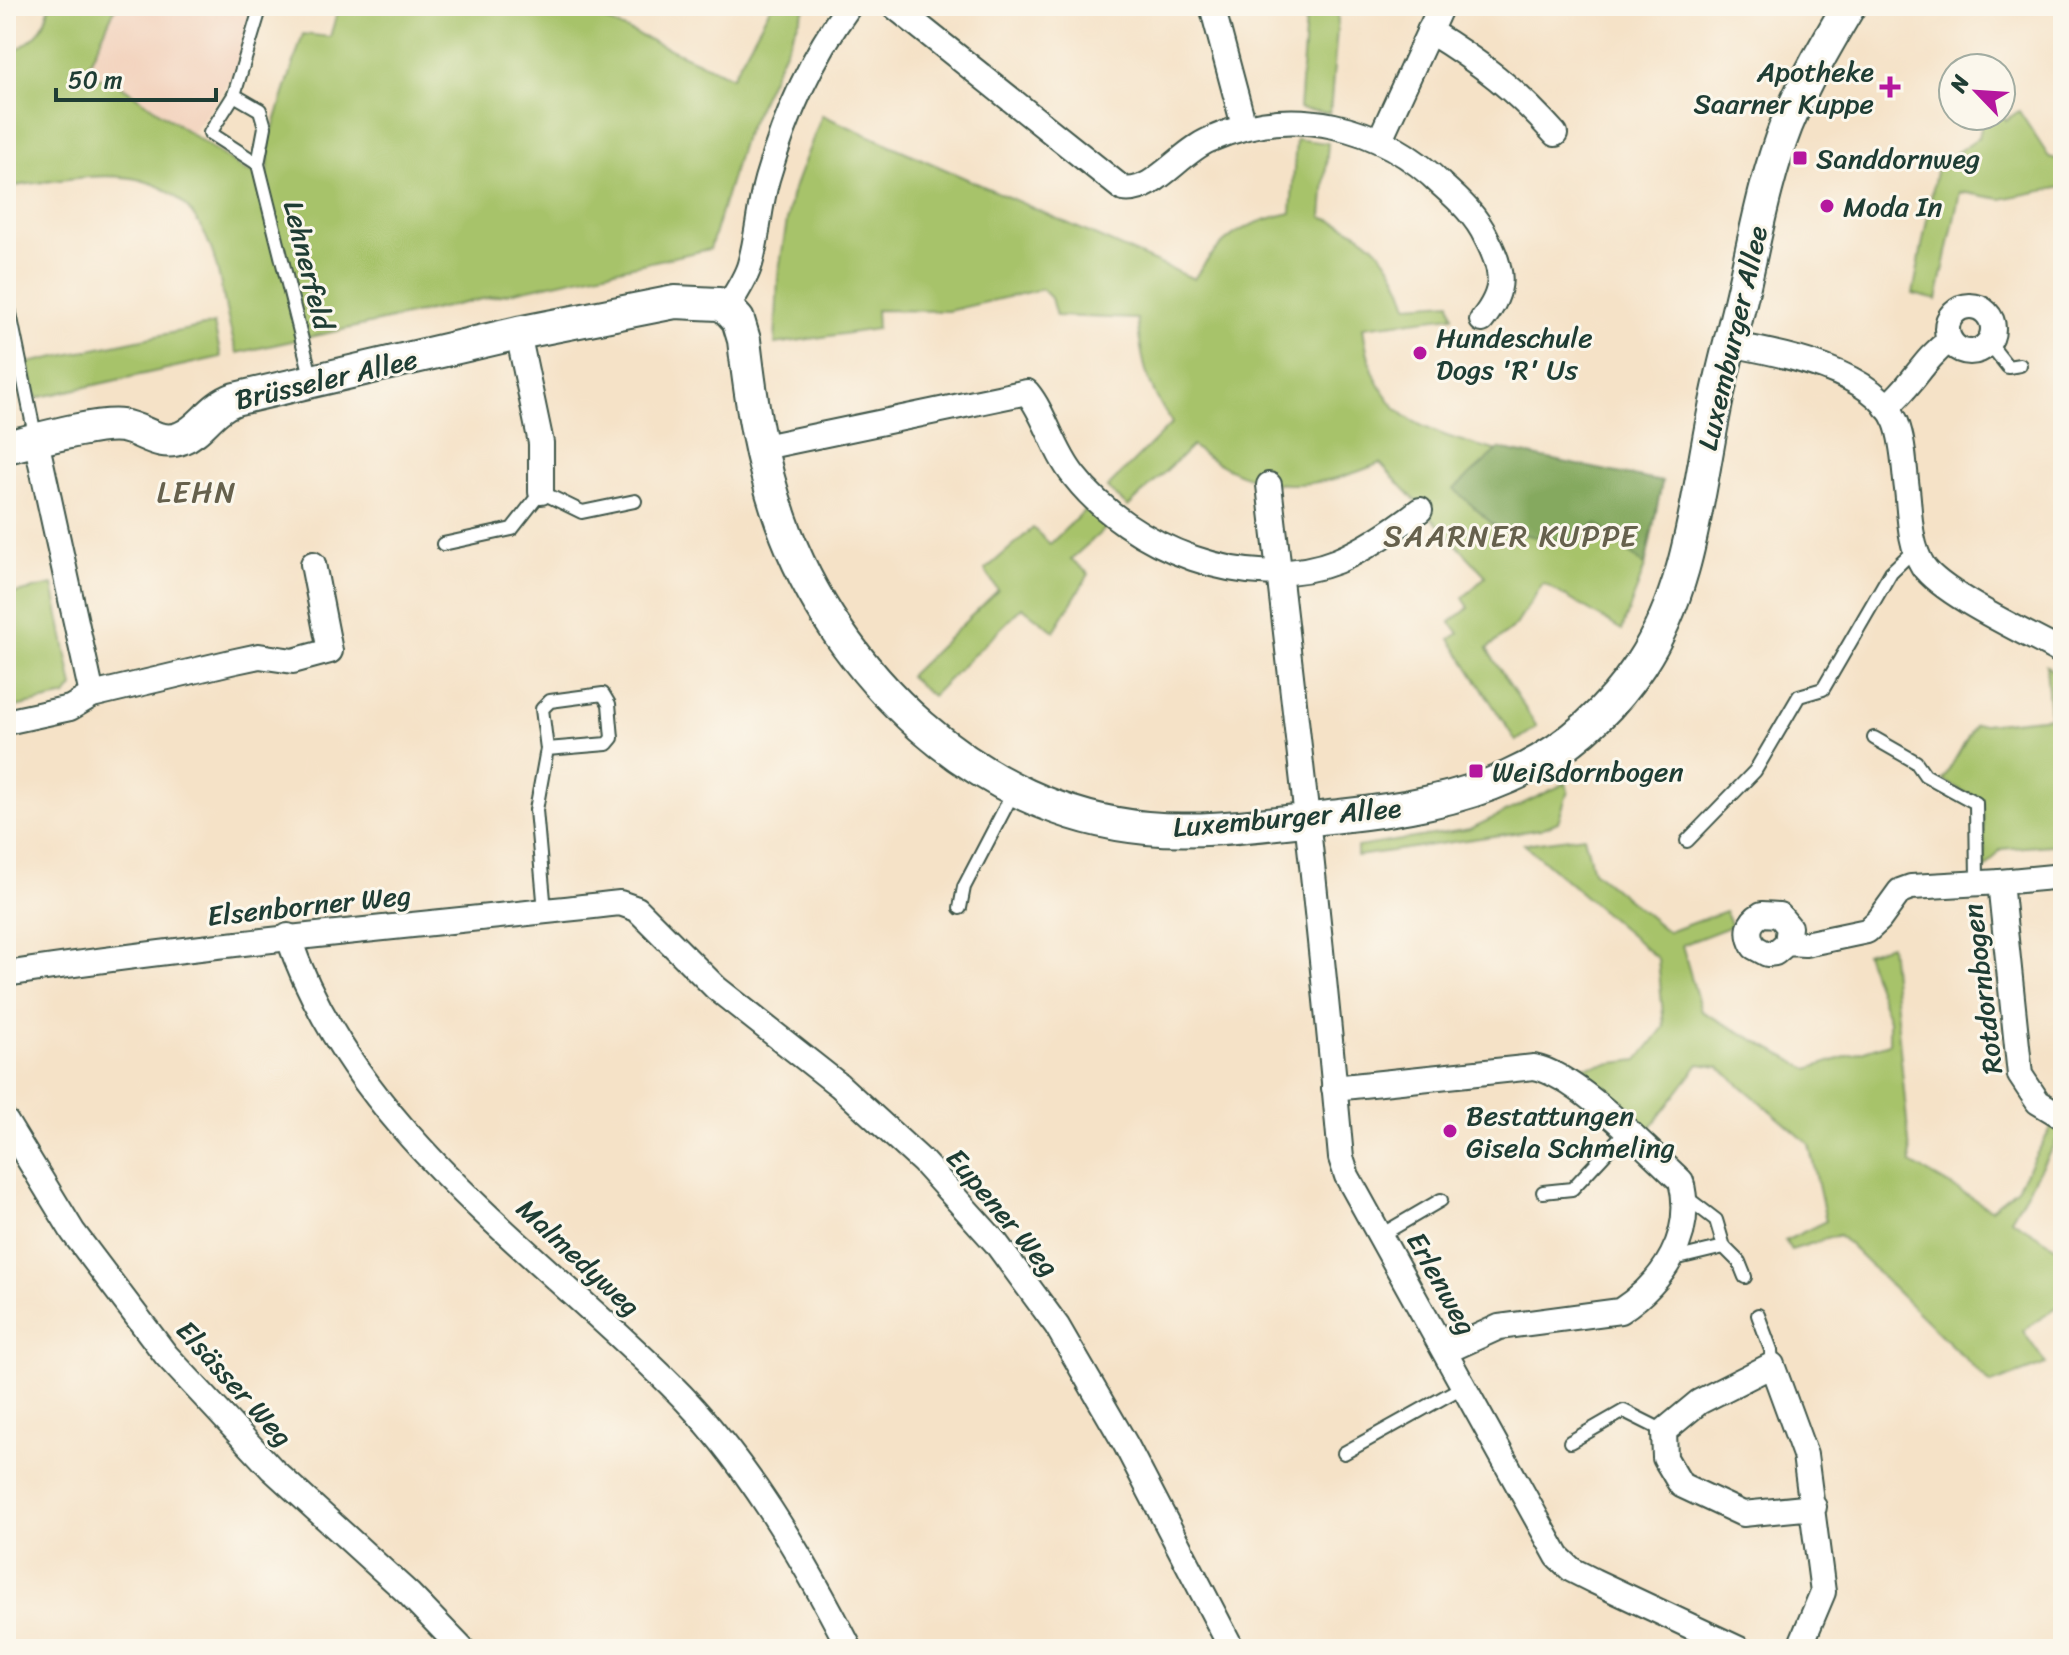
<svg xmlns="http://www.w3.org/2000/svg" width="2069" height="1655" viewBox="0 0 2069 1655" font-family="Sriracha,sans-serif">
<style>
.built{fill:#f3d4bf}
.green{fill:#a7c36a;stroke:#63804f;stroke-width:2}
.forest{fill:#85a95e;stroke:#527349;stroke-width:2}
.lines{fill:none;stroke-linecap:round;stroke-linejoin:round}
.lane-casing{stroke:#3f564a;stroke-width:16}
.street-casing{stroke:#3f564a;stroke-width:28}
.secondary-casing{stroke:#3f564a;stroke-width:36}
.lane{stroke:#fff;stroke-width:12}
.street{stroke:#fff;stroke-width:24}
.secondary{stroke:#fff;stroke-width:32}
.poi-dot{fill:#b5179e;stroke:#fbf7ec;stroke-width:3}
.labels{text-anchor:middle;stroke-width:6;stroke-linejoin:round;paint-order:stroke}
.poi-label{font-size:28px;fill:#1f3d34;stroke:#fbf7ec;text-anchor:start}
.street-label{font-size:28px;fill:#1f3d34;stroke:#fbf7ec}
.neighbourhood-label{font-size:30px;letter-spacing:2px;fill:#66614d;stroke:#fbf7ec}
</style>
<rect width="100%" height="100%" fill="#fbf7ec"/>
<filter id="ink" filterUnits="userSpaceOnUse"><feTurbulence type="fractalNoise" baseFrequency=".0125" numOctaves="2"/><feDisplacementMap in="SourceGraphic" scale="16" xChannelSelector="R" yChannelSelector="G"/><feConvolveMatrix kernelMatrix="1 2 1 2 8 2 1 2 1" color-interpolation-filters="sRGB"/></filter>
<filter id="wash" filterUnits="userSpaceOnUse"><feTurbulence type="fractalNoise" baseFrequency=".006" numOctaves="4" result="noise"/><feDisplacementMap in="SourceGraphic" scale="32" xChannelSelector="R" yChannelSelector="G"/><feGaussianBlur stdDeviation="1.8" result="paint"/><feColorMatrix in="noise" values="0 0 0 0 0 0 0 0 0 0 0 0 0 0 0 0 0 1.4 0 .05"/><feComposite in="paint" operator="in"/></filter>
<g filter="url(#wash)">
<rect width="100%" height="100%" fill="#f5e2c7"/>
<polygon class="built" points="116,6 255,6 234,75 193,133 120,85 85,73"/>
<g class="green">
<path d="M49,6H116L85,73L120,85L247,172H268L269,141L303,34L330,37L339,6H574L732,77L771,6H806L743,139L710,249L237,353C226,320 223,284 212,251C175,149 89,178 6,187V57C29,42 45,35 49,6Z"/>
<polygon points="1307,6 1339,6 1330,113 1299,109"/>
<polygon points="2019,111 2049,157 2063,161 2063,187 2001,199 1960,192 1937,300 1913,294 1937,166 1979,137 1984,116 2001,116 2001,112 2006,120"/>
<path d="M822,115L1194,279C1220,238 1243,223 1291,213L1296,139L1328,143L1322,217C1370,233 1392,256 1408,305L1450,302L1453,316L1363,327C1367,358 1375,387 1398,410C1439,450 1601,470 1662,482L1645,566L1622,630L1543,583L1516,625L1487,649L1537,727L1516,741L1450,639L1459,633L1450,622L1469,608L1463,598L1486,576L1380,463C1311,493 1254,494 1192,446L1128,507L1107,488L1172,423C1147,386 1142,364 1137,319L1056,316L1051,298L1042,289L948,311L876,310L877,329L775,344L778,276L791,196Z"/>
<polygon points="214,324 221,357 36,398 28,363"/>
<polygon points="1086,509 1106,528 1071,559 1089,574 1054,631 1022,607 932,696 909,676 998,590 985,570 1033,528 1050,544"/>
<polygon points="53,585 73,687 66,696 6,709 6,595"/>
<polygon points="2046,665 2063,681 2063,844 2001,849 1985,869 1983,803 1943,780 1975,725 2050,717"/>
<polygon points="1566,783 1568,791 1558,822 1541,829 1357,856 1357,847 1470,829"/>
<polygon points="1584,836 1593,871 1668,932 1725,911 1732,926 1682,945 1701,1011 1808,1069 1889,1043 1889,1020 1865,953 1890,945 1911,1163 1991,1209 2017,1188 2054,1123 2063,1129 2011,1219 2063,1251 2063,1303 2023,1331 2046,1364 1991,1384 1839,1235 1791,1250 1785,1241 1826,1221 1809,1144 1719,1067 1699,1064 1644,1136 1564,1069 1638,1060 1664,1027 1658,959 1524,844"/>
</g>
<polygon class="forest" points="1499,449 1662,482 1645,566 1597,524 1565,543 1498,529 1454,489"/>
</g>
<g filter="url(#ink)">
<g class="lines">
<defs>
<g id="lane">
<polyline points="234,95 261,6"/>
<polyline points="258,164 265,127 260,110 234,95 210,133 258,164 312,380"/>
<polyline points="6,294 36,440"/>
<polyline points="1989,343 2008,367 2020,365"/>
<polyline points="443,544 512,529 541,492 582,512 635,501"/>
<polyline points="1874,738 1916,762 1925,775 1976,803 1977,881"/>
<polyline points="1687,841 1755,771 1799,696 1823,689 1891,572 1914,550"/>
<polyline points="960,908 964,887 1014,791"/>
<polyline points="545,911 536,810 547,749 542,709 550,701 603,694 609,704 612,738 607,744 547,749"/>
<polyline points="1543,1192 1572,1189 1626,1131"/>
<polyline points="1381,1235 1441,1200"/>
<polyline points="1724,1247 1739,1262 1745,1277"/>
<polyline points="1674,1259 1724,1247 1716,1220 1686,1197"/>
<polyline points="1758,1315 1771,1350 1772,1365"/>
<polyline points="1570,1442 1624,1411 1664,1431"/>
<polyline points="1344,1453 1464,1386"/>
</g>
<g id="street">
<path d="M894,6L1123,189C1153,194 1179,153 1209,140C1291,103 1381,124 1443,186C1460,201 1476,216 1486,237C1504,271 1506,290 1482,320"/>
<polyline points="1212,6 1244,126"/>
<path d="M1429,31C1480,62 1516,90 1555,134"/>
<polyline points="1380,139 1441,6"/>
<circle cx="1970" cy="329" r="23"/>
<path d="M727,308C735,294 746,279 750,264C758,237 759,207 767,179C785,117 811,58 849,6"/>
<polyline points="518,333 541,443 541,492"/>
<path d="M1729,344C1778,353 1874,370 1896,422C1904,443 1904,467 1907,489C1910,514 1909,544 1923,566C1943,595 2029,634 2063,653"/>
<path d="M1886,407C1912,387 1923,359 1949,341"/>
<polyline points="36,440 92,695"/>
<path d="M759,448L1027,392C1046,415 1053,450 1074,476C1129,547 1249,596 1337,561C1368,548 1394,530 1420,510"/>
<path d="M1269,485C1295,709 1321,933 1341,1158L1347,1176L1558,1557L1572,1570L1594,1581L1739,1649"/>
<polyline points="6,722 70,708 92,695 231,662 259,656 293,661 330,651 313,564"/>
<polyline points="2063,876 2000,882 2020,1075 2038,1102 2063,1117"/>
<path d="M288,936C352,1127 533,1248 670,1384C745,1458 802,1556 850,1649"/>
<path d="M1787,943L1789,927L1779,915L1762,914C1748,922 1746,933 1754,947L1767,954L1775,953L1787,943L1805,944L1867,931L1879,920L1900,891L1911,887L2000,882"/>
<path d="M6,974C210,943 415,926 620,903L637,909L716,988L839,1085L923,1162L996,1243L1057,1326L1126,1445L1232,1649"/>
<path d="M1334,1088L1534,1067C1577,1075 1647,1150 1681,1181C1695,1235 1664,1282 1620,1311L1499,1327L1446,1351"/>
<polyline points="6,1122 73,1232 166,1355 272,1469 409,1594 462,1649"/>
<polyline points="1799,1649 1823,1592 1805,1455 1772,1365 1699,1402 1664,1431 1665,1458 1681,1485 1743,1514 1814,1507"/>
</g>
<path id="secondary" d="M6,447C31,441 99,422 122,426C143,429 159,447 181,438C202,430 210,408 235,399L518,333L675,302L719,304L727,308L738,320L744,340C751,401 760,461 781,520C835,674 979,813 1147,828C1210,834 1277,822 1340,816C1463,803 1567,775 1640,665C1693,585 1697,490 1717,398C1724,363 1734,329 1742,294C1755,238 1765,180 1786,126C1803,84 1826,45 1849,6"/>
</defs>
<use href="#lane" class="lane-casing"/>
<use href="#street" class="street-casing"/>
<use href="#secondary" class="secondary-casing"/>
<use href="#lane" class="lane"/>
<use href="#street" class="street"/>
<use href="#secondary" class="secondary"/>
</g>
</g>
<g class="poi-dot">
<path d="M1886 75h8v8h8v8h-8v8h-8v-8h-8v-8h8z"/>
<rect x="1792" y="150" width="16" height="16" rx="4"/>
<circle cx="1827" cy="206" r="8"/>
<circle cx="1420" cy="353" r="8"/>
<rect x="1468" y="763" width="16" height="16" rx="4"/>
<circle cx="1450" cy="1131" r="8"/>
</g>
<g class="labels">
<g class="poi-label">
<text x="1874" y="81" text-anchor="end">Apotheke<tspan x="1874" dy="32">Saarner Kuppe</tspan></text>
<text x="1816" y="168">Sanddornweg</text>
<text x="1843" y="216">Moda In</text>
<text x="1436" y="347">Hundeschule<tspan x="1436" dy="32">Dogs 'R' Us</tspan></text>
<text x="1492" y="781">Weißdornbogen</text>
<text x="1466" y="1125">Bestattungen<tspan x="1466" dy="32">Gisela Schmeling</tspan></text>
</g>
<g class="street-label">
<text transform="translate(309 265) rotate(76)" y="10">Lehnerfeld</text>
<text transform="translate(1732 338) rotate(-77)" y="10">Luxemburger Allee</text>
<text transform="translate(326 379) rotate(-13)" y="10">Brüsseler Allee</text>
<text transform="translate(1287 817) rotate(-5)" y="10">Luxemburger Allee</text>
<text transform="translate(309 905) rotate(-6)" y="10">Elsenborner Weg</text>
<text transform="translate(1982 989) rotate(-97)" y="10">Rotdornbogen</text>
<text transform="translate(1003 1212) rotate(50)" y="10">Eupener Weg</text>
<text transform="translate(579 1257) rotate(43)" y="10">Malmedyweg</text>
<text transform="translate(1442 1283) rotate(61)" y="10">Erlenweg</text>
<text transform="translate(235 1383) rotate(48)" y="10">Elsässer Weg</text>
</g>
<g class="neighbourhood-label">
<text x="197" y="502">LEHN</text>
<text x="1511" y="546">SAARNER KUPPE</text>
</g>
</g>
<rect width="2069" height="1655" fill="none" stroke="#fbf7ec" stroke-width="32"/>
<g transform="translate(1977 92) rotate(295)"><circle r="38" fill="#fbf7ec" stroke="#a3ada2" stroke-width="2"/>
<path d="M0-6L14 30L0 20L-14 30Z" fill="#b5179e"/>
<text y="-12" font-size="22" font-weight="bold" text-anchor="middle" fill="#1f3d34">N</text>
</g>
<path d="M56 88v12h160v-12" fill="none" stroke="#1f3d34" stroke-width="4"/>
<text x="68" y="88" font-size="24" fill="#1f3d34" stroke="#fbf7ec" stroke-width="6" paint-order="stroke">50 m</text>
</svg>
